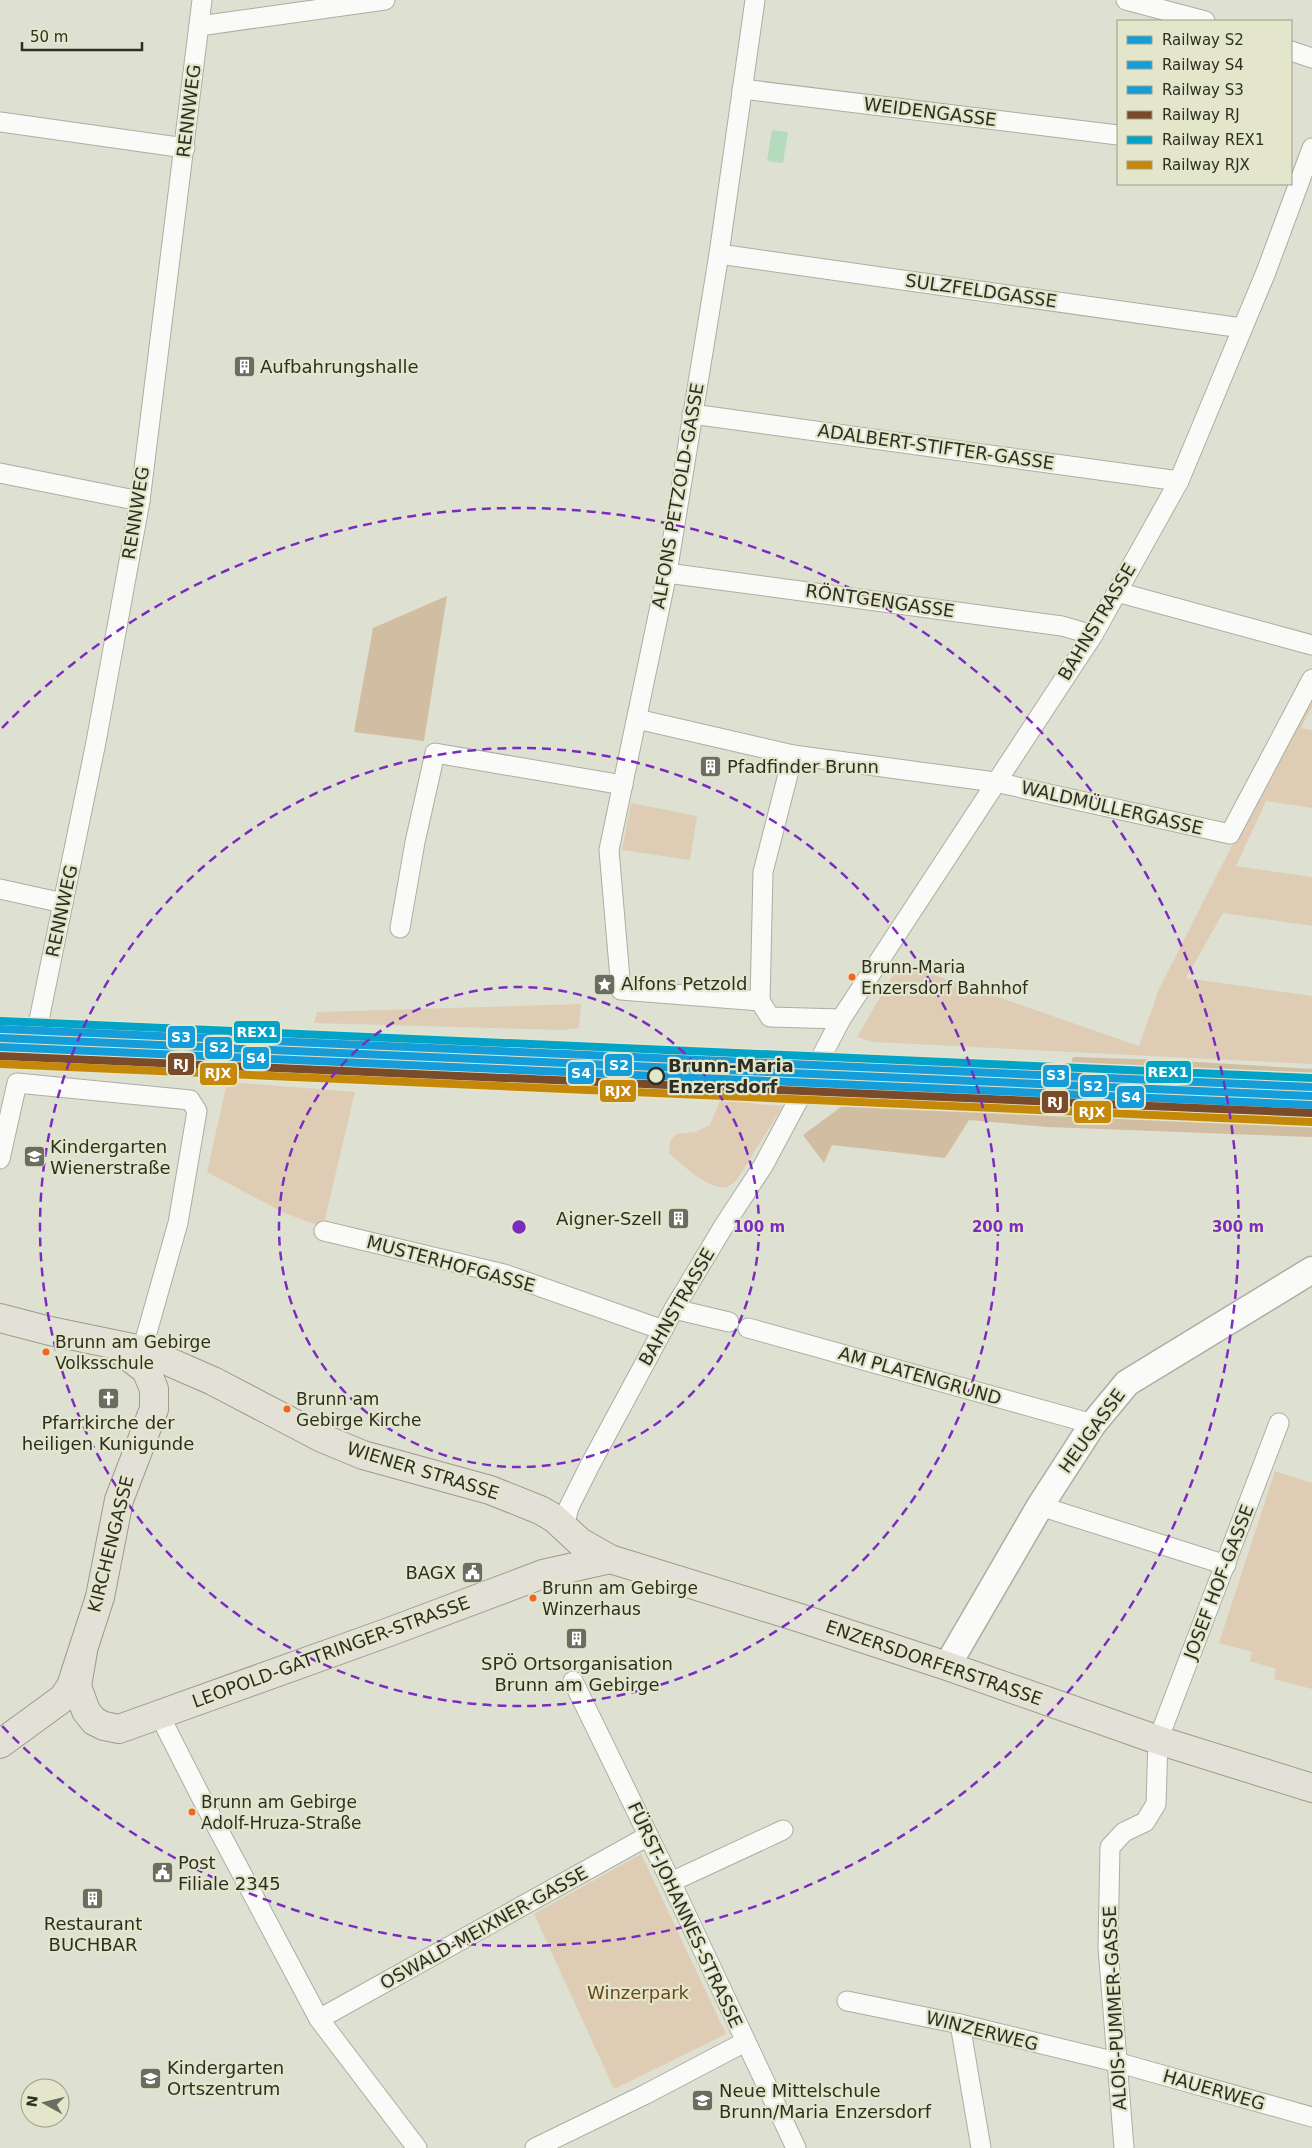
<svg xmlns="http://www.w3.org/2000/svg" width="1312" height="2148" viewBox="0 0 1312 2148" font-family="'DejaVu Sans',sans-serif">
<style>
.green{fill:#decdb4}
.forest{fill:#d1bda1}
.water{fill:#b5dabe}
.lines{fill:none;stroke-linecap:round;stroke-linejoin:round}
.street-tunnel{stroke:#bbbdae;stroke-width:19;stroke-dasharray:19 9;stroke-linecap:butt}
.street-casing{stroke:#acaea3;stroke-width:21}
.secondary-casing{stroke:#acaea3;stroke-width:29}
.primary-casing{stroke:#9e9b87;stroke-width:30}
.street{stroke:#fafaf8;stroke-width:19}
.secondary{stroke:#fafaf8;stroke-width:26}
.primary{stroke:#e3e1d7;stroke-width:28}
.rail-1-casing{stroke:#e3e6cb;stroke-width:11}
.rail-2-casing{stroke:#e3e6cb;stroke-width:11}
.rail-3-casing{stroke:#e3e6cb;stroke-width:11}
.rail-4-casing{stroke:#e3e6cb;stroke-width:11}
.rail-5-casing{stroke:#e3e6cb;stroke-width:11}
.rail-6-casing{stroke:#e3e6cb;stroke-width:11}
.rail-1{stroke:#159dd9;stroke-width:8}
.rail-2{stroke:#159dd9;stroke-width:8}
.rail-3{stroke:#159dd9;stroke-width:8}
.rail-4{stroke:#7a4b2a;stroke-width:8}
.rail-5{stroke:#02a3c6;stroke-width:8}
.rail-6{stroke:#c58809;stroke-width:8}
.ring{fill:none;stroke:#7b2cbf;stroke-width:2.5;stroke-dasharray:9 6}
.bus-dot{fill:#f26522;stroke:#e3e6cb;stroke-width:2}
.stop-dot{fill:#e3e6cb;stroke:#2e2f24;stroke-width:2.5}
.labels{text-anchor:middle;stroke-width:4.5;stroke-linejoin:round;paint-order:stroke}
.bus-label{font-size:17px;fill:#2e2f24;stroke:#e3e6cb;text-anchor:start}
.street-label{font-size:18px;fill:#2e2f24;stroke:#e3e6cb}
.poi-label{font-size:18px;fill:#2e2f24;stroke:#e3e6cb;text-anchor:start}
.stop-label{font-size:18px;font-weight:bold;fill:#2e2f24;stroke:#e3e6cb;text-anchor:start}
.park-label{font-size:18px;fill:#6e4719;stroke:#e3e6cb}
.centre{fill:#7b2cbf;stroke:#e3e6cb;stroke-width:2.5}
.ring-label{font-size:15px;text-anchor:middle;font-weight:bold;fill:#7b2cbf;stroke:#e3e6cb;stroke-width:4.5;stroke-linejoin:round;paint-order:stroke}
.line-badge{stroke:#e3e6cb;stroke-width:2}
.badge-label{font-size:14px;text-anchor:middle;font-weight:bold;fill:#fff}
</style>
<rect width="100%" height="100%" fill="#dee0d1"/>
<g class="green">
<polygon points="1312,688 1312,707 1301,728 1312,730 1312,808 1266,801 1236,866 1312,877 1312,926 1223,913 1186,978 1312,996 1312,1064 874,1042 857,1037 900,963 1139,1046 1159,989"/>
<polygon points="631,803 697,816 690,860 622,850"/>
<polygon points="581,1004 579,1028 563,1030 314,1023 317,1012"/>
<polygon points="227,1082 355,1092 323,1227 284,1213 207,1172"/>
<path d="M719,1095L755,1097V1104L783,1106L736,1181C733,1183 729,1186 726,1187C709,1190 681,1164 669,1153L670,1141L676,1134L695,1132L710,1125L719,1103Z"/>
<polygon points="1275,1471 1312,1483 1312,1689 1274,1679 1276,1669 1250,1661 1252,1652 1219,1643"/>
<polygon points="641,1854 726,2034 614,2089 534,1914"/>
</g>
<g class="forest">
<polygon points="447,596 424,741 354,732 373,628"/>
<polygon points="1073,1057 1163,1060 1312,1069 1312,1083 1069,1070"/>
<polygon points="849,1101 957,1101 984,1108 1312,1123 1312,1137 1048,1127 969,1120 945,1158 832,1145 824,1163 803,1135"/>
</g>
<polygon class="water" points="772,130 788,132 783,163 767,161"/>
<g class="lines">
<polyline class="street-tunnel" points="801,1095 818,1063"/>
<defs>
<g id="street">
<polyline points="755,0 719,254 667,573 609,850 621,990 760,1001"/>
<polyline points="1126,0 1205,21"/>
<polyline points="199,26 385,0"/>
<polyline points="1291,51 1312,58"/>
<polyline points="742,89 1118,135"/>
<polyline points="0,122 185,148"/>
<polyline points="719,254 1242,328"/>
<polyline points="692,414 1179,481"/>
<polyline points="0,473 140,501"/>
<polyline points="667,573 1062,626 1093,635"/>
<polyline points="1117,592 1312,645"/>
<polyline points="637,719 793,755 995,782 1230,834 1312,679"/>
<polyline points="0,889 63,903"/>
<polyline points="400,928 415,842 435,753 623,785"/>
<polyline points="760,1001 763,872 793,755"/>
<polyline points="760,1001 770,1017 841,1019"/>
<polyline points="39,1020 96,742 140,501 202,0"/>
<polyline points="818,1063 841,1019 1093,635 1179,481 1266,272 1312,148"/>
<polyline points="0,1159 17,1083 190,1100 197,1111 178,1223 139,1361"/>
<polyline points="324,1231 504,1274 663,1330"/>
<polyline points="674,1309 729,1322"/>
<polyline points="748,1328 1093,1424"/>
<polyline points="1040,1506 1226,1565"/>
<polyline points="564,1526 569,1507 590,1465 674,1309 725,1224 763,1166 801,1095"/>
<polyline points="573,1681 671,1882 796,2148"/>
<polyline points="161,1713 166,1728 201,1797 319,2019 417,2148"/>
<polyline points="671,1882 783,1830"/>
<polyline points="847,2001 960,2024 1116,2062 1312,2117"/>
<polyline points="319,2019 648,1836"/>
<polyline points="960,2024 981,2148"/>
<polyline points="535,2148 646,2094 745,2042"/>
<polyline points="1124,2148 1108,1948 1110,1847 1124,1832 1145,1822 1156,1804 1158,1740 1279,1423"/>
</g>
<polyline id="secondary" points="947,1666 1040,1506 1093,1424 1127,1383 1312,1270"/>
<g id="primary">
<polyline points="0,1318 50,1331 142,1350 213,1381 322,1438 363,1455 490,1490 540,1510 554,1518 580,1542 610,1559 797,1617 947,1666 1158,1740 1312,1788"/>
<polyline points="83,1651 77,1686 86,1711 94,1721 104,1726 119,1729 389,1632 543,1574 610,1559"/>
<polyline points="0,1744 63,1698 71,1686 100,1597 119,1500 154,1409 154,1389 146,1370 120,1350"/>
</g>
</defs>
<use href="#street" class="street-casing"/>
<use href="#secondary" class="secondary-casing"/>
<use href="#primary" class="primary-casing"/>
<use href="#street" class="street"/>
<use href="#secondary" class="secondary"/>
<use href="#primary" class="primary"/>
<defs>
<polyline id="rail-1" points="0,1038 1312,1096"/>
<polyline id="rail-2" points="0,1047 1312,1105"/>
<polyline id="rail-3" points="0,1029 1312,1087"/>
<polyline id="rail-4" points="0,1056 1311,1113"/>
<polyline id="rail-5" points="1,1021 1312,1078"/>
<polyline id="rail-6" points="0,1064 1311,1122"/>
</defs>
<use href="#rail-1" class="rail-1-casing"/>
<use href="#rail-2" class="rail-2-casing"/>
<use href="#rail-3" class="rail-3-casing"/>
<use href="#rail-4" class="rail-4-casing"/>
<use href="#rail-5" class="rail-5-casing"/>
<use href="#rail-6" class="rail-6-casing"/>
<use href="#rail-1" class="rail-1"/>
<use href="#rail-2" class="rail-2"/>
<use href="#rail-3" class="rail-3"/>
<use href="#rail-4" class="rail-4"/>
<use href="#rail-5" class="rail-5"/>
<use href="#rail-6" class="rail-6"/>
</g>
<g class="ring">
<circle cx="519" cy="1227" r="240"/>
<circle cx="519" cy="1227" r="479"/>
<path d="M2 728A719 719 0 1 1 2 1726"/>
</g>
<defs>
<symbol id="building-square" viewBox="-11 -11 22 22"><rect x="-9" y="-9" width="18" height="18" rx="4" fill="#6c6d61" stroke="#e3e6cb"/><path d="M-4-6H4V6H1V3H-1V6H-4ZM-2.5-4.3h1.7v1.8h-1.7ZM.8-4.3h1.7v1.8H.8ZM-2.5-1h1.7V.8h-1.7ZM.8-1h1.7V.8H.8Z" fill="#fff"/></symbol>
<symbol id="sight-square" viewBox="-11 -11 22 22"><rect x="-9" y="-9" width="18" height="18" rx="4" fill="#6c6d61" stroke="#e3e6cb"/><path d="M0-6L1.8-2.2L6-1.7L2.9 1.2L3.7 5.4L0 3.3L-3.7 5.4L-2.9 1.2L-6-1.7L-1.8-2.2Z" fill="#fff"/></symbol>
<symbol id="school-square" viewBox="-11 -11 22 22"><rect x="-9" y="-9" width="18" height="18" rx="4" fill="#6c6d61" stroke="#e3e6cb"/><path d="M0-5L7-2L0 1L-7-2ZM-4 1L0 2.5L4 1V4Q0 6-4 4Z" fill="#fff"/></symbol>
<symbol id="church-square" viewBox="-11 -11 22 22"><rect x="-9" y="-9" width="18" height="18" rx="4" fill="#6c6d61" stroke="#e3e6cb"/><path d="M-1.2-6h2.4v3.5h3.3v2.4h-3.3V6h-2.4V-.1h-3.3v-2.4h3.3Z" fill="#fff"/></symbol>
<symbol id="civic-square" viewBox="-11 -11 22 22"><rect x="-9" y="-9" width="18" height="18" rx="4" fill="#6c6d61" stroke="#e3e6cb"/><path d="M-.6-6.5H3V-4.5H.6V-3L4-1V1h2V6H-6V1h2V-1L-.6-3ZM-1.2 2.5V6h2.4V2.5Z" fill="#fff"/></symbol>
</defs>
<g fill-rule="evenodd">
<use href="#building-square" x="232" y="354" width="25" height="25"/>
<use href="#building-square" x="698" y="754" width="25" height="25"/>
<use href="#sight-square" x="592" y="972" width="25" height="25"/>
<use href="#school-square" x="22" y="1144" width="25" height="25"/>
<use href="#building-square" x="666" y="1206" width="25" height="25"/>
<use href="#church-square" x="96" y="1386" width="25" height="25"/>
<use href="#civic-square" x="460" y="1560" width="25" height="25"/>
<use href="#building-square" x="564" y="1626" width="25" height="25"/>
<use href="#civic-square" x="150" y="1860" width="25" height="25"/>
<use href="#building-square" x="80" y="1886" width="25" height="25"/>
<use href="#school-square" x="138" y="2066" width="25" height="25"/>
<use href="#school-square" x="690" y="2088" width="25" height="25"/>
</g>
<g class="bus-dot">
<circle cx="852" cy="977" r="4.5"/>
<circle cx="46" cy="1352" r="4.5"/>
<circle cx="287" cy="1409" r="4.5"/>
<circle cx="533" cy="1598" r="4.5"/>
<circle cx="192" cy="1812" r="4.5"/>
</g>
<circle class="stop-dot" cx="656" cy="1076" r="8"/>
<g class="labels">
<g class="bus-label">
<text x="861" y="973">Brunn-Maria<tspan x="861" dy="21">Enzersdorf Bahnhof</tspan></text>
<text x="55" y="1348">Brunn am Gebirge<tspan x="55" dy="21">Volksschule</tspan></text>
<text x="296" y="1405">Brunn am<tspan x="296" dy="21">Gebirge Kirche</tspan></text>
<text x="542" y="1594">Brunn am Gebirge<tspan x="542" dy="21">Winzerhaus</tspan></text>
<text x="201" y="1808">Brunn am Gebirge<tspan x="201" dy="21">Adolf-Hruza-Straße</tspan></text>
</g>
<g class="street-label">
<text transform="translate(189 111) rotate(-83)" y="6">RENNWEG</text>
<text transform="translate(930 112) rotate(7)" y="6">WEIDENGASSE</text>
<text transform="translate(981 291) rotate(8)" y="6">SULZFELDGASSE</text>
<text transform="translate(936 447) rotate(8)" y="6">ADALBERT-STIFTER-GASSE</text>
<text transform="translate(678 496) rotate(-80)" y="6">ALFONS PETZOLD-GASSE</text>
<text transform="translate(136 513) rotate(-81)" y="6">RENNWEG</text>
<text transform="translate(880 601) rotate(8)" y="6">RÖNTGENGASSE</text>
<text transform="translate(1097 622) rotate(-59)" y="6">BAHNSTRASSE</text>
<text transform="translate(1112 808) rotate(13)" y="6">WALDMÜLLERGASSE</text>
<text transform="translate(62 911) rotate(-78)" y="6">RENNWEG</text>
<text transform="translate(451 1264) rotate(15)" y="6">MUSTERHOFGASSE</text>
<text transform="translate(677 1307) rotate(-60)" y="6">BAHNSTRASSE</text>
<text transform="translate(920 1376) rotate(16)" y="6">AM PLATENGRUND</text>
<text transform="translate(1092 1431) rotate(-54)" y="6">HEUGASSE</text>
<text transform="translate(423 1471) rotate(17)" y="6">WIENER STRASSE</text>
<text transform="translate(111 1544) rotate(-76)" y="6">KIRCHENGASSE</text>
<text transform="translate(1219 1582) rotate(-69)" y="6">JOSEF HOF-GASSE</text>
<text transform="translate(331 1652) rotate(-20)" y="6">LEOPOLD-GATTRINGER-STRASSE</text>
<text transform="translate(934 1663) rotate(19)" y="6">ENZERSDORFERSTRASSE</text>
<text transform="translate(685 1915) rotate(65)" y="6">FÜRST-JOHANNES-STRASSE</text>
<text transform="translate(484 1928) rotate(-29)" y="6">OSWALD-MEIXNER-GASSE</text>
<text transform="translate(1115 2008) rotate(-93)" y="6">ALOIS-PUMMER-GASSE</text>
<text transform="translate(982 2031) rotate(14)" y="6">WINZERWEG</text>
<text transform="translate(1214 2090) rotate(16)" y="6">HAUERWEG</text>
</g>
<g class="poi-label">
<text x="260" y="373">Aufbahrungshalle</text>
<text x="727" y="773">Pfadfinder Brunn</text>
<text x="621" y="990">Alfons Petzold</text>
<text x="50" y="1153">Kindergarten<tspan x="50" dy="21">Wienerstraße</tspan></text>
<text x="662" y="1225" text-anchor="end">Aigner-Szell</text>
<text x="108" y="1429" text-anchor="middle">Pfarrkirche der<tspan x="108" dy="21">heiligen Kunigunde</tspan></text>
<text x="456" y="1579" text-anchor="end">BAGX</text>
<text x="577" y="1670" text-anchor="middle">SPÖ Ortsorganisation<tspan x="577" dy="21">Brunn am Gebirge</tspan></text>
<text x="178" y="1869">Post<tspan x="178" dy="21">Filiale 2345</tspan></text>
<text x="93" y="1930" text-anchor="middle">Restaurant<tspan x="93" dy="21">BUCHBAR</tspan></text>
<text x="167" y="2074">Kindergarten<tspan x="167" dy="21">Ortszentrum</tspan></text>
<text x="719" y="2097">Neue Mittelschule<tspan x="719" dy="21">Brunn/Maria Enzersdorf</tspan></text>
</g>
<g class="stop-label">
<text x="668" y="1072">Brunn-Maria<tspan x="668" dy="21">Enzersdorf</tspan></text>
</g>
<g class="park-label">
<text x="638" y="1999">Winzerpark</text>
</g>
</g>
<circle cx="519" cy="1227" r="8" class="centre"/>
<g class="ring-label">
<text x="759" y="1232">100 m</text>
<text x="998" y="1232">200 m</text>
<text x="1238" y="1232">300 m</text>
</g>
<g class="line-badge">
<rect x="233" y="1020" width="48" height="24" rx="5" fill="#02a3c6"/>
<rect x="167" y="1025" width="29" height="24" rx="5" fill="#159dd9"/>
<rect x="204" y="1036" width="29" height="24" rx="5" fill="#159dd9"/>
<rect x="242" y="1046" width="28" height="24" rx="5" fill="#159dd9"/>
<rect x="167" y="1052" width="28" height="24" rx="5" fill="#7a4b2a"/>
<rect x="604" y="1053" width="29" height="24" rx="5" fill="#159dd9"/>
<rect x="1145" y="1060" width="47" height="24" rx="5" fill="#02a3c6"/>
<rect x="567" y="1061" width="28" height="24" rx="5" fill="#159dd9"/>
<rect x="199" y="1062" width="39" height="24" rx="5" fill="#c58809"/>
<rect x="1042" y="1064" width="28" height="24" rx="5" fill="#159dd9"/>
<rect x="1079" y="1074" width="29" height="24" rx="5" fill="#159dd9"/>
<rect x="599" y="1079" width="38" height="24" rx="5" fill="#c58809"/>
<rect x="1116" y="1085" width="29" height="24" rx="5" fill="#159dd9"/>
<rect x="1041" y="1090" width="28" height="24" rx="5" fill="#7a4b2a"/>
<rect x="1073" y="1100" width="39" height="24" rx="5" fill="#c58809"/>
</g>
<g class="badge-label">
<text x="257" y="1037">REX1</text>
<text x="181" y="1042">S3</text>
<text x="219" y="1052">S2</text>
<text x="256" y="1063">S4</text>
<text x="181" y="1069">RJ</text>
<text x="619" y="1070">S2</text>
<text x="1168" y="1077">REX1</text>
<text x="581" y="1078">S4</text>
<text x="218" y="1078">RJX</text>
<text x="1056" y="1080">S3</text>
<text x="1093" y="1091">S2</text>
<text x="618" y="1096">RJX</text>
<text x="1131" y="1102">S4</text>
<text x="1055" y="1107">RJ</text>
<text x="1092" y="1117">RJX</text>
</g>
<rect x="1117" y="20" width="175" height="165" fill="#e3e6cb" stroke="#9b9d88"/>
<rect x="1127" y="36" width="25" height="8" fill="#159dd9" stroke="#9b9d88"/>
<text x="1162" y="45" font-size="15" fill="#2e2f24">Railway S2</text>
<rect x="1127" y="61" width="25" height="8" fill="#159dd9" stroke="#9b9d88"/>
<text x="1162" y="70" font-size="15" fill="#2e2f24">Railway S4</text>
<rect x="1127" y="86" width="25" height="8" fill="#159dd9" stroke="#9b9d88"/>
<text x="1162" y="95" font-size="15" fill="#2e2f24">Railway S3</text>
<rect x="1127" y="111" width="25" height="8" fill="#7a4b2a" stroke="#9b9d88"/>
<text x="1162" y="120" font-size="15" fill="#2e2f24">Railway RJ</text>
<rect x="1127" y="136" width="25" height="8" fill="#02a3c6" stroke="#9b9d88"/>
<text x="1162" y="145" font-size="15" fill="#2e2f24">Railway REX1</text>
<rect x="1127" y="161" width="25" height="8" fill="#c58809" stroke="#9b9d88"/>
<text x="1162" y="170" font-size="15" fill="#2e2f24">Railway RJX</text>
<g transform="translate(45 2103) rotate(278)"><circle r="24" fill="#e3e6cb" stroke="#9b9d88"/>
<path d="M0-4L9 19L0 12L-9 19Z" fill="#6c6d61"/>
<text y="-8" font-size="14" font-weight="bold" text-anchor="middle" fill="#2e2f24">N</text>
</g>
<path d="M22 42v8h120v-8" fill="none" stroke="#2e2f24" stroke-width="2.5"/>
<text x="30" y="42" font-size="15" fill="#2e2f24" stroke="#e3e6cb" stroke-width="4" paint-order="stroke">50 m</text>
</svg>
